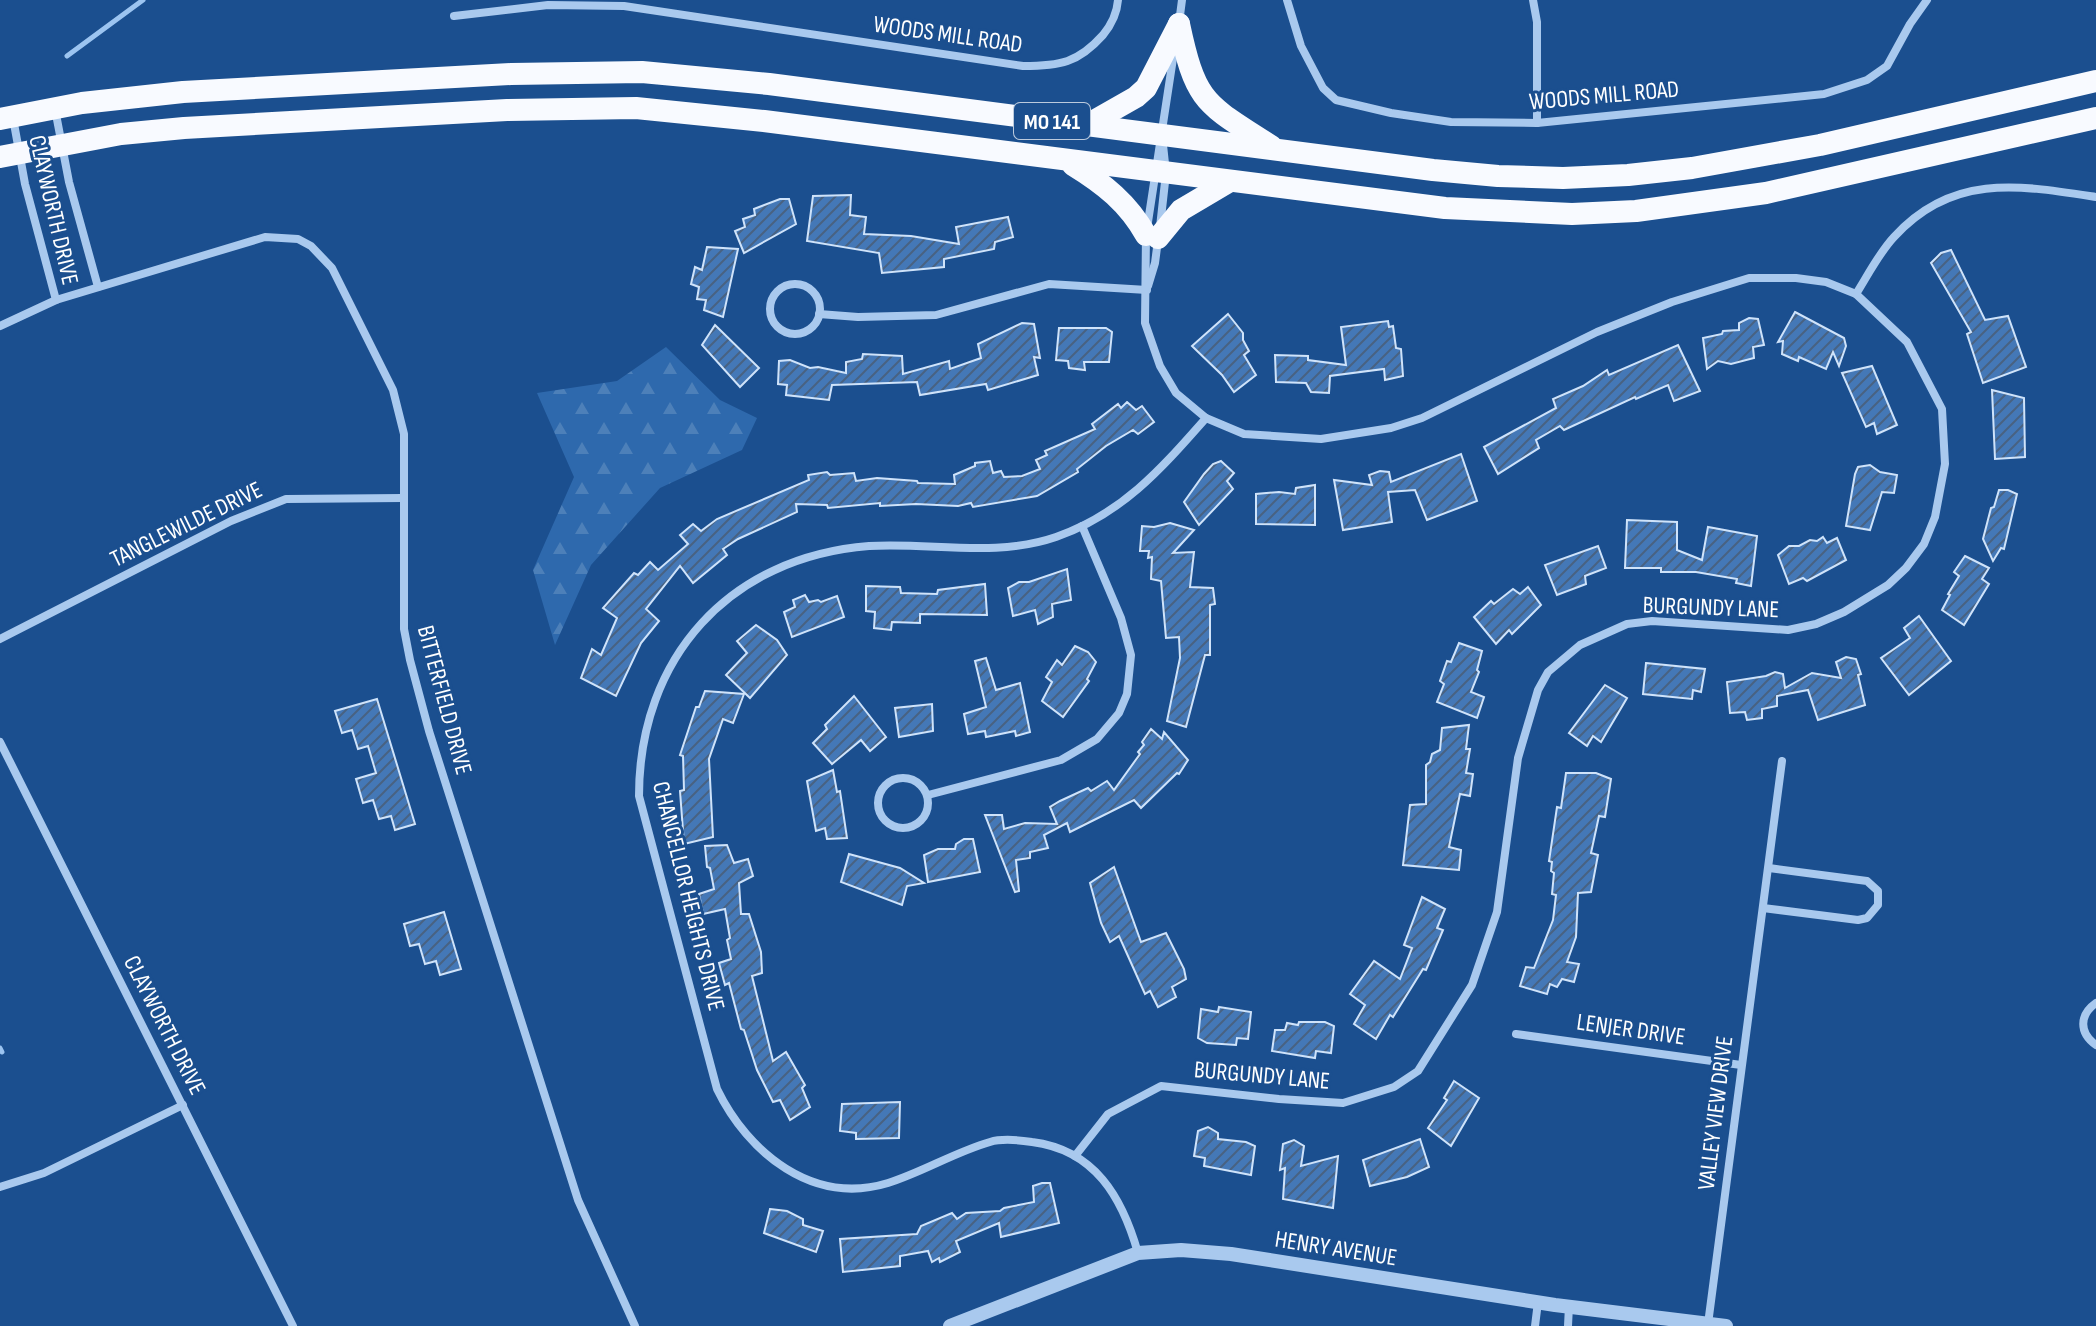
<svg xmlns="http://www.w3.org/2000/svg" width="2096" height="1326" viewBox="0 0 2096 1326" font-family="'Sofia Sans Condensed',sans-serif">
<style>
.forest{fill:url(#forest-firs)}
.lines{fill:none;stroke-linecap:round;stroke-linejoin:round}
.stream{stroke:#9cc4f0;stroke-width:5}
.building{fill:url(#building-hatch);stroke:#cfe3fa;stroke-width:2}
.minor{stroke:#a9c9ee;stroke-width:8}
.tertiary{stroke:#a9c9ee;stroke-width:14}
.trunk{stroke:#f8faff;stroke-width:22}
.labels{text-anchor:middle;stroke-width:6;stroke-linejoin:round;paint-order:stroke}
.shield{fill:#1b4f8f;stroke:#bbcadd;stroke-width:2}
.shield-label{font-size:22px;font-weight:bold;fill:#fff}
.street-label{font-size:24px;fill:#fff;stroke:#1b4f8f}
</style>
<defs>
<pattern id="forest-firs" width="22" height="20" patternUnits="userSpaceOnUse" patternTransform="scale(2)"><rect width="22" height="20" fill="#2e69ad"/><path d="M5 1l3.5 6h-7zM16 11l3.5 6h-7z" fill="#4d80b9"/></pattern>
<pattern id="building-hatch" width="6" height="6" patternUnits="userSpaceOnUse" patternTransform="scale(2)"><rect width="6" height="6" fill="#4478b7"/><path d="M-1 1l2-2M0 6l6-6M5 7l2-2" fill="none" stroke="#486282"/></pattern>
</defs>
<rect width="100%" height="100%" fill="#1b4f8f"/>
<polygon class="forest" points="666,347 720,400 757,418 742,450 660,488 591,565 555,645 533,570 574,477 537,393 617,381"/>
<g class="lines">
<g class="stream">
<polyline points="67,56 143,0"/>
<polyline points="0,1048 2,1052"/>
</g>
</g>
<g class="building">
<polygon points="851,195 850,215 866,217 864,234 911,236 959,244 956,227 1008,217 1013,237 995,242 994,249 944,259 944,267 882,273 879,253 807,241 813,196"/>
<polygon points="780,199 789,199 796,224 744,253 735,231 745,227 743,219 755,215 754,209"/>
<polygon points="707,247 738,249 723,317 704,310 706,300 697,299 699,287 691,284 695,267 702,270"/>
<polygon points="1951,250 1985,320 2008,316 2026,367 1983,383 1967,334 1971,332 1931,263 1941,253"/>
<polygon points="1795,312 1844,338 1846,346 1839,366 1833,352 1826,369 1799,357 1798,361 1782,354 1783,341 1778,342"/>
<polygon points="1228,314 1243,333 1243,340 1249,351 1244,355 1256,375 1234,392 1222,375 1192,346"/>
<polygon points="1749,318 1758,319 1764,345 1753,347 1754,358 1731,364 1718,361 1707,369 1703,338 1722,334 1723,331 1739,330 1739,323"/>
<polygon points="1388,321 1389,327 1393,326 1396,348 1401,349 1403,376 1385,380 1384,369 1330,376 1329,393 1311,392 1306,383 1276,382 1275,355 1308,356 1308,360 1346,365 1341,327"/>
<polygon points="1022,323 1034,324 1040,358 1034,357 1038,375 988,390 986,384 920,395 917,382 832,385 829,400 786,395 787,385 778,384 779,361 790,360 810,368 818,367 846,373 846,362 862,359 863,354 902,356 903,374 949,361 950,369 981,358 978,344"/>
<polygon points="715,325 759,368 740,387 702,345"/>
<polygon points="1059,328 1106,328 1112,332 1109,362 1084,362 1085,370 1069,368 1068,361 1056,360"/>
<polygon points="1678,345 1700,391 1674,401 1668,385 1636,399 1635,397 1564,430 1560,426 1536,440 1539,448 1498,474 1484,447 1556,408 1553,399 1583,386 1607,370 1609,375"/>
<polygon points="1872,366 1897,425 1877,434 1874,423 1866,427 1842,373"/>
<polygon points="1992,390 2024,398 2025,457 1995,459"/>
<polygon points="1127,402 1136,410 1142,406 1154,422 1138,434 1133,430 1106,446 1077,469 1078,472 1037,496 973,507 971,503 958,506 916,504 880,506 880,503 828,508 827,505 796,504 797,512 738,539 723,549 727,555 693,583 680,566 646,609 659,621 641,643 616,696 581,678 592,649 601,655 617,618 603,608 634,573 638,575 650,562 658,570 688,544 680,535 693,524 701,531 717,519 809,480 808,475 827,472 830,475 854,473 856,481 877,478 917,481 918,483 955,484 954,475 975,466 975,463 990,461 993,473 1001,471 1004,477 1022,476 1040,469 1036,460 1047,455 1045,451 1095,429 1092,424 1118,404 1121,408"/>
<polygon points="1461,454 1477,501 1427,520 1415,490 1388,492 1392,522 1343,530 1334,480 1372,485 1369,475 1380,471 1389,472 1391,482"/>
<polygon points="1221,461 1234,473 1227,481 1233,489 1199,525 1184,502 1204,474 1213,464"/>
<polygon points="1870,465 1880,472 1897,475 1894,493 1882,492 1870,530 1846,526 1855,474 1858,467"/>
<polygon points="1315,485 1315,525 1256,524 1256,494 1279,492 1295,494 1296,488"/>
<polygon points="1999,490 2008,490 2017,494 2004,549 2001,548 1993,561 1983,539 1991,508 1994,507"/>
<polygon points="1627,520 1677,522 1677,550 1702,560 1708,527 1757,536 1751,586 1736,583 1737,579 1696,572 1661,572 1661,568 1625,568"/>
<polygon points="1170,523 1194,530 1173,553 1194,552 1190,587 1213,588 1215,604 1210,605 1210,655 1205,655 1186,727 1167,721 1180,658 1179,637 1166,638 1161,581 1151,579 1152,557 1148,558 1149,551 1140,551 1142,526 1154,527"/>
<polygon points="1823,537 1827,543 1837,538 1846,560 1807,581 1803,578 1789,584 1778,555 1789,546 1799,546 1810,540 1817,541"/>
<polygon points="1598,546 1606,568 1585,576 1586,584 1557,595 1545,565"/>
<polygon points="1965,556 1989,568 1982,579 1989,584 1964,625 1942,610 1950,595 1948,594 1959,576 1954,572"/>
<polygon points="1067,569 1071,600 1052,604 1053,617 1038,624 1035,610 1013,616 1008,588 1019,582 1029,582"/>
<polygon points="985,584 987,615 920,614 920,623 892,622 891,630 874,628 875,612 866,611 866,586 900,587 901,593 937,594 938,590"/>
<polygon points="1528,587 1541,605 1512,634 1509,630 1496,644 1474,617 1491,601 1494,604 1513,589 1520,594"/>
<polygon points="805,595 809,602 818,600 821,602 837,596 844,617 792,637 784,612 795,607 793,600"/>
<polygon points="1919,616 1951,661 1909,695 1881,658 1910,638 1904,628"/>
<polygon points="756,625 777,640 787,655 750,698 726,675 747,653 737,641"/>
<polygon points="1459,643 1482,651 1477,670 1479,672 1471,692 1484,697 1477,718 1437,702 1444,684 1440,681 1447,661 1451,662"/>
<polygon points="1075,646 1088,652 1096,662 1087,679 1089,681 1063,717 1042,701 1052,682 1046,677 1057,660 1062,665"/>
<polygon points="1846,657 1856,659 1861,674 1858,675 1865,705 1818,720 1808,690 1777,696 1777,706 1762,709 1762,718 1747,720 1745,712 1730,713 1727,682 1766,676 1775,672 1783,674 1785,688 1812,673 1841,678 1836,662"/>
<polygon points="986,658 996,690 1020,683 1030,732 1016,736 1015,731 986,737 985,731 968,734 964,714 986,707 975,661"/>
<polygon points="1646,663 1705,669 1701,692 1693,690 1692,699 1643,694"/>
<polygon points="1605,685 1627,698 1601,742 1593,736 1587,746 1569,733"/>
<polygon points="705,691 744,694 733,723 723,719 709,759 713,837 684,844 680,791 684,790 683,756 680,755 696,707 699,707"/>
<polygon points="854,696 886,737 870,751 861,740 832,764 813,743 827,729 825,725"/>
<polygon points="377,699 415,824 395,830 391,816 379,819 373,800 363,803 356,779 376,773 368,746 358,749 352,730 342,733 335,711"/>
<polygon points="932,704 933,731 899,737 895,708"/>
<polygon points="1469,725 1466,749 1470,749 1466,773 1473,774 1470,796 1460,794 1449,847 1461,850 1459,870 1403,865 1410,805 1426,804 1426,765 1430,762 1432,754 1440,750 1442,728"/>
<polygon points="1151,729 1162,739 1164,732 1188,760 1179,774 1177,773 1141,808 1134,800 1070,832 1067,823 1044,835 1048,848 1030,852 1030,858 1016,860 1019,891 1015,892 985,815 1002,815 1004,829 1025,823 1057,824 1050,807 1060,801 1088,788 1091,791 1107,781 1114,790 1140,754 1138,752 1144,745 1142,742"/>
<polygon points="833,770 837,792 840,791 847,838 827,839 825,828 816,831 807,781"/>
<polygon points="1566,773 1596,773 1611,779 1605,817 1599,816 1591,853 1598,855 1591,892 1578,893 1576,937 1567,962 1579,964 1574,982 1562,979 1557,987 1550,984 1547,994 1520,986 1526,967 1534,968 1553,920 1556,895 1552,894 1554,873 1551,871 1552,862 1549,861 1557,807 1561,808"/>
<polygon points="964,839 973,839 980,872 928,882 924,855 938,849 955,849 956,844"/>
<polygon points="727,845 734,863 748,859 753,876 739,883 741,914 749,914 761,952 762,973 752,976 773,1061 786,1052 805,1085 802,1088 810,1107 790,1120 780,1100 773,1102 757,1070 744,1030 741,1029 729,983 725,985 719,963 731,959 727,940 730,938 725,909 703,914 699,894 714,889 710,868 707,867 705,846"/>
<polygon points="849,854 900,868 924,883 907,886 902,905 841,882"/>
<polygon points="1114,867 1141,942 1166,933 1184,969 1186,979 1172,987 1176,997 1158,1007 1150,991 1145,994 1119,936 1110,942 1101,923 1090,883"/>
<polygon points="1422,897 1445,909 1437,928 1443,930 1426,970 1423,969 1393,1017 1390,1015 1376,1039 1354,1024 1365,1005 1350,994 1374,961 1400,979 1412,948 1404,945"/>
<polygon points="444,912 461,969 440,975 436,961 425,964 419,944 410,946 404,924"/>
<polygon points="1219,1007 1251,1012 1248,1039 1237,1038 1236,1045 1207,1043 1198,1038 1201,1009 1218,1012"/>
<polygon points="1299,1022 1325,1022 1334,1026 1331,1053 1316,1051 1315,1058 1272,1051 1275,1030 1285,1030 1287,1023 1298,1025"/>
<polygon points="1454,1081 1479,1098 1451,1146 1428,1128 1447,1100 1444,1098"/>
<polygon points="900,1102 899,1138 856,1139 856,1133 840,1131 842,1104"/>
<polygon points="1208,1127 1218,1133 1218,1139 1246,1142 1255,1146 1251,1175 1204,1166 1205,1158 1194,1156 1198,1131"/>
<polygon points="1420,1139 1429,1167 1407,1177 1370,1186 1363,1160"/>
<polygon points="1294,1140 1304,1146 1301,1166 1338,1156 1333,1208 1283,1199 1285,1168 1280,1170 1283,1144"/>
<polygon points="1042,1183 1050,1183 1059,1223 1001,1237 999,1223 956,1241 960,1252 940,1262 939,1258 932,1262 928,1251 900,1256 900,1266 843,1272 840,1239 917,1234 921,1226 952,1213 957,1219 966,1213 1000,1211 1004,1208 1034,1202 1033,1186"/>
<polygon points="770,1209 787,1211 803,1219 803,1225 823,1231 816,1252 764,1233"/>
</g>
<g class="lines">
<g class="minor">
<polyline points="1287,0 1301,46 1323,88 1336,100 1391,113 1451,122 1537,123 1824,94 1867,80 1887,66 1910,24 1927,0"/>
<polyline points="1533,0 1537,22 1537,123"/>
<path d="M454,16L548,5L624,6L1023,66C1060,66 1078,63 1103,35C1112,24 1117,14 1118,0"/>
<polyline points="1179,23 1182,0"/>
<polyline points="55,109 69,182 98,287"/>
<polyline points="13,118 25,184 56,300"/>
<polyline points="1160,227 1166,173 1163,145"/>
<circle cx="795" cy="309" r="25"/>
<polyline points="1148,286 1155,263 1158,240"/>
<path d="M1856,294C1868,275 1879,253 1894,237C1952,173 2019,185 2096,197"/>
<polyline points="819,314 858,317 936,315 1049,284 1147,290"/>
<polyline points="0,326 56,300 265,237 298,239 311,246 332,268 393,390 404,434 404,629 410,660 429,731 578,1200 635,1326"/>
<polyline points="0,639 231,521 286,499 402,498"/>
<polyline points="0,742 293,1326"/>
<circle cx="903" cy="803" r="25"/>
<polyline points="928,795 1061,760 1097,739 1119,713 1127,694 1131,655 1121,618 1082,526"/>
<polyline points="1763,908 1858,920 1867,918 1878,905 1878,891 1867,881 1769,868"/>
<path d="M2096,1003C2079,1015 2079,1033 2096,1045"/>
<polyline points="1516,1034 1741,1065"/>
<polyline points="1075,1156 1108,1114 1161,1086 1279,1099 1343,1103 1394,1087 1418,1071 1472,985 1497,912 1518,758 1538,690 1548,672 1580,645 1627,624 1652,621 1788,630 1816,624 1844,612 1888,585 1906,568 1924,544 1935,517 1945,464 1942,409 1907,342 1856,294 1826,282 1796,278 1749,278 1672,302 1597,332 1422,418 1391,428 1321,439 1244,434 1206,418 1176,393 1160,366 1145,323 1146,235 1174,52"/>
<polyline points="0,1187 44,1173 183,1105"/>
<path d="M1138,1253C1122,1197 1095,1150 1032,1142C1019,1140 1003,1138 990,1142C955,1152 923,1172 888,1183C813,1206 748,1153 717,1089L639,796C639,658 729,557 869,546C931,542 995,558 1056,537C1122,514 1161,469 1206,418"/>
<polyline points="1708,1324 1782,761"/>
<polyline points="1535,1326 1538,1302"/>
<polyline points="1568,1326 1569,1306"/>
</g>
<polyline class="tertiary" points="950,1326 1138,1253 1181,1250 1231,1254 1555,1305 1726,1326"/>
<g class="trunk">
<path d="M1179,24C1196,104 1205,103 1271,146"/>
<polyline points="0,119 82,103 183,92 511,74 642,72 769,84 1433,170 1498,176 1563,178 1628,175 1692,168 1820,145 2096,81"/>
<polyline points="1085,126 1136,97 1146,88 1179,24"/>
<polyline points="0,157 121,134 184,128 507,110 636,108 764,121 1445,208 1572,214 1636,211 1766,193 2096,118"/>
<path d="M1073,165C1104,184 1128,203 1146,235"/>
<polyline points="1158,238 1181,210 1230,181"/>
</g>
</g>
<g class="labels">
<rect class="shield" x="1014" y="103" width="76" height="36" rx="6"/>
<g class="shield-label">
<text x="1052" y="129">MO 141</text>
</g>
<g class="street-label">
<text transform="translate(948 34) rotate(8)" y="8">WOODS MILL ROAD</text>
<text transform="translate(1604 95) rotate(-5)" y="8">WOODS MILL ROAD</text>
<text transform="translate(54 210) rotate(77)" y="8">CLAYWORTH DRIVE</text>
<text transform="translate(186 524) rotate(-26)" y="8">TANGLEWILDE DRIVE</text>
<text transform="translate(1711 607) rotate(2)" y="8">BURGUNDY LANE</text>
<text transform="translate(445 700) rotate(75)" y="8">BITTERFIELD DRIVE</text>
<text transform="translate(689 896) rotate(76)" y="8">CHANCELLOR HEIGHTS DRIVE</text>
<text transform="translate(165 1025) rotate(63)" y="8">CLAYWORTH DRIVE</text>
<text transform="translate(1631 1029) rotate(8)" y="8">LENJER DRIVE</text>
<text transform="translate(1262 1075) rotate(5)" y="8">BURGUNDY LANE</text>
<text transform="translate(1715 1113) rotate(-83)" y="8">VALLEY VIEW DRIVE</text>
<text transform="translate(1336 1248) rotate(9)" y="8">HENRY AVENUE</text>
</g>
</g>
</svg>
